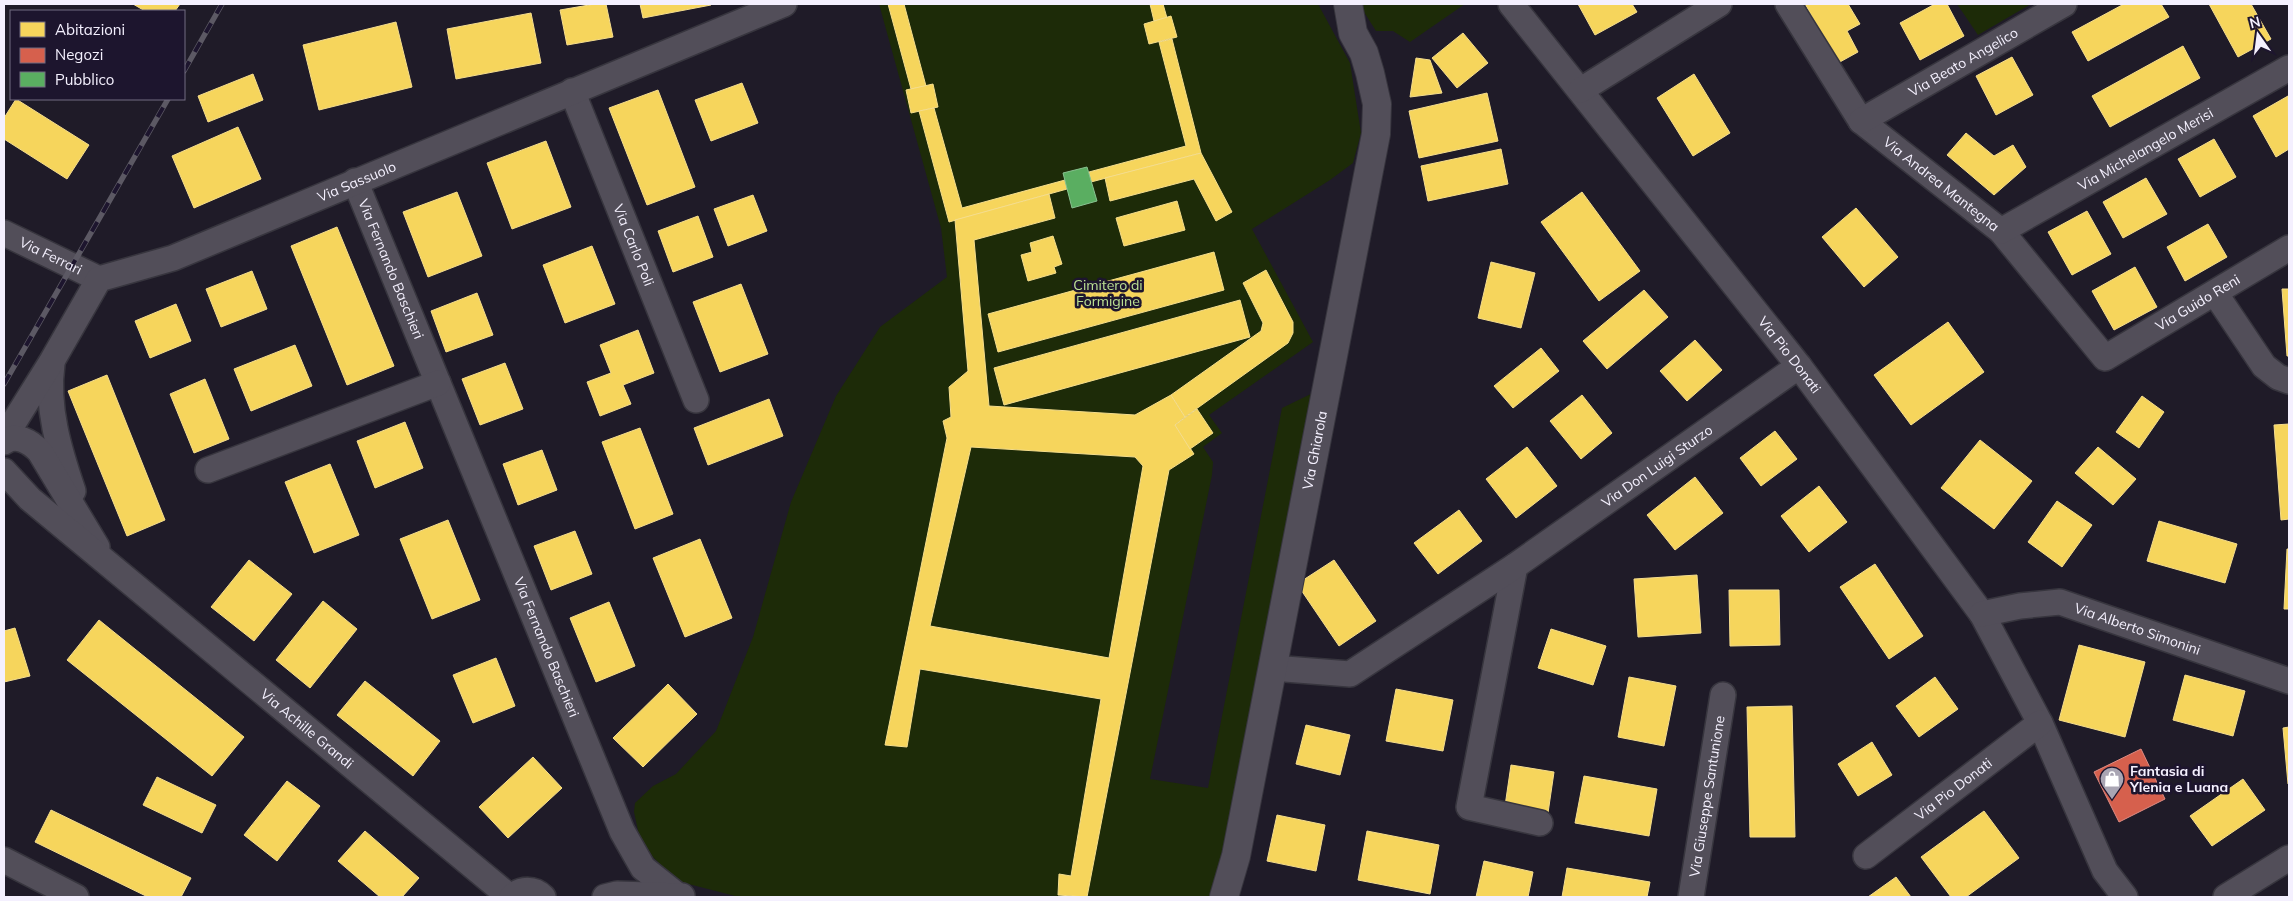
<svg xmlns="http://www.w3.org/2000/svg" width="2293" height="901" viewBox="0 0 2293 901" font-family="Mulish,sans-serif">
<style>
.green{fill:#1d2b08}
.homes{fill:#f6d55c;stroke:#f5dd8d;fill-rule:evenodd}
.shops{fill:#d6604d;stroke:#df8b82}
.public{fill:#5aae61;stroke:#88c290}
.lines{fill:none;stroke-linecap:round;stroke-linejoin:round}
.street-casing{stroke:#37353e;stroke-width:28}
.secondary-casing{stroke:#37353e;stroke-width:30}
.street{stroke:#524e59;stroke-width:25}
.secondary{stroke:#524e59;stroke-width:28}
.rail-casing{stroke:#5c5964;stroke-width:5.5}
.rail{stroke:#1d152e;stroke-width:4;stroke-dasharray:11;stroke-linecap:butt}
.labels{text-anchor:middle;stroke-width:5;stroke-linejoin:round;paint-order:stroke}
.street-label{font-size:14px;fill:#f4f0fe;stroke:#1d152e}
.park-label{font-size:14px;fill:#bce193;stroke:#1d152e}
.poi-label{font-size:14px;font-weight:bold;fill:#f4f0fe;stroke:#1d152e;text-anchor:start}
</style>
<rect width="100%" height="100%" fill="#1f1b28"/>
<g class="green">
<polygon points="879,4 1318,4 1350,63 1361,133 1353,163 1330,180 1252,229 1313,342 1209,415 1222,433 1203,447 1213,462 1212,475 1150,779 1208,788 1282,408 1317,391 1213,897 739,897 677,881 653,857 639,835 634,812 635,803 653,786 676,774 716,731 753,637 791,502 836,396 880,327 947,277 941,228"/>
<polygon points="1359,4 1465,4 1410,42 1393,31 1376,31"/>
<polygon points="1957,4 2031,4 1978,35"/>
</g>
<g class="homes">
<polygon points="133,4 180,4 175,11 145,11"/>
<polygon points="595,4 606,4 613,37 567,45 560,10"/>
<polygon points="640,4 711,4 711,5 643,18"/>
<polygon points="888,4 904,4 926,86 911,89"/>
<polygon points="1150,4 1163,4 1167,18 1154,21"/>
<polygon points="1578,4 1632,4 1637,12 1595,35"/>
<polygon points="1805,4 1848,4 1860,24 1847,31 1858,52 1838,63"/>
<polygon points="1935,4 1947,4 1964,36 1920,60 1900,23"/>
<polygon points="2124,4 2161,4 2169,17 2088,61 2072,32"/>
<polygon points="2209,4 2251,4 2271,39 2238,57"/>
<polygon points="531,13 541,63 456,79 447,29"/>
<polygon points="1171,16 1177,37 1149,44 1144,24"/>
<polygon points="396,22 412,87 319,110 303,45"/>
<polygon points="1463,33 1488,63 1457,88 1432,58"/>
<polygon points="1172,39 1201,153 1091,182 1089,172 1186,146 1159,42"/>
<polygon points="2183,46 2200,78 2110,127 2092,96"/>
<polygon points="2012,57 2033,95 1996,115 1976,76"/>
<polygon points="1416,58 1430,60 1442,93 1410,97"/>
<polygon points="253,74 263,100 208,122 198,96"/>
<polygon points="1694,74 1730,133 1693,156 1657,98"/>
<polygon points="742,83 758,123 711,141 695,100"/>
<polygon points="933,84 938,107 911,113 906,90"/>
<polygon points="658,90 695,187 647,205 609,108"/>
<polygon points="1487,93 1498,141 1419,158 1409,111"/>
<polygon points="2288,96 2289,149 2276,157 2253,116"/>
<polygon points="16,99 89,145 67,179 4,139 4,118"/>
<polygon points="934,108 962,208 1065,180 1067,189 949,222 919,111"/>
<polygon points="238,127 261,179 194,208 172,156"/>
<polygon points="1966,133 1994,156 2013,145 2026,167 1994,195 1947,155"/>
<polygon points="2214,139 2236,177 2200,197 2178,159"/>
<polygon points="546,141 571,207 512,229 487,163"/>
<polygon points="1501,149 1508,184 1428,201 1421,166"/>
<polygon points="1201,153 1232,212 1216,221 1194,179 1110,201 1105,178"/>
<polygon points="2146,178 2167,214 2123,238 2103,202"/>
<polygon points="457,192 482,256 428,277 403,212"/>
<polygon points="1582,192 1640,271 1599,301 1541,222"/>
<path d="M1049,194L1055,218L974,240L989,406L1135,415L1171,395L1185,417L1175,425L1194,454L1169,470L1087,897L1058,895L1059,874L1071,876L1101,699L920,669L907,747L885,745L947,438L943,421L951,417L949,387L968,371L955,220ZM971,447L1135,457L1143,466L1109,658L930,626Z"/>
<polygon points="753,195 767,231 728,246 714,209"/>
<polygon points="1177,201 1185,230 1124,246 1116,218"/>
<polygon points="1856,208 1898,257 1864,287 1822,237"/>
<polygon points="2087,211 2111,254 2072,275 2048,232"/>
<polygon points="698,216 713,257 673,272 658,231"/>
<polygon points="2208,224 2227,257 2185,281 2167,247"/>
<polygon points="337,227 394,366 347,385 291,246"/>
<polygon points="1053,236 1062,264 1054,267 1056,273 1028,281 1021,255 1032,252 1030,243"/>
<polygon points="592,246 615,304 565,323 543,265"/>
<polygon points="1214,252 1224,290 998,352 988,314"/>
<polygon points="1491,262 1535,273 1521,328 1478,318"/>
<polygon points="2135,267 2157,307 2114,330 2092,291"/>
<polygon points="1266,270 1293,322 1293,333 1288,343 1185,417 1171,395 1261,331 1263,323 1243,283"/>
<polygon points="252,271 267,309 221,327 206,289"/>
<polygon points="741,284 768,354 720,372 693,302"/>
<polygon points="2282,289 2289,289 2289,356 2287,356"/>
<polygon points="1644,290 1668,317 1607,369 1583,341"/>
<polygon points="477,293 493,335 446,352 431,311"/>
<polygon points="1240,300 1250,337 1004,405 994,368"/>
<polygon points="176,304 191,341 150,358 135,321"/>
<polygon points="1948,322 1984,372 1911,425 1874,375"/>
<polygon points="638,330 654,373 623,385 631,404 600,416 587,382 611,373 600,345"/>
<polygon points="1695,340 1722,370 1687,401 1660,371"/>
<polygon points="295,345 312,386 251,411 234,369"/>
<polygon points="1541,348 1559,371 1513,408 1494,386"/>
<polygon points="505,363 523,409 480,425 462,379"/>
<polygon points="107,375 165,520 127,536 68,391"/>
<polygon points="205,379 229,439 194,453 170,394"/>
<polygon points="1582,395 1612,433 1581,459 1550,421"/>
<polygon points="2142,396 2164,412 2139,448 2116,432"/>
<polygon points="769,399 783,436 708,465 694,428"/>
<polygon points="1197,409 1213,433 1190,449 1175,425"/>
<polygon points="405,422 423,468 375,488 357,441"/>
<polygon points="2289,424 2289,519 2281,520 2274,425"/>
<polygon points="640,428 673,514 635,529 602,442"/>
<polygon points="1775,431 1797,459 1761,486 1740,458"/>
<polygon points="1980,440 2032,481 1994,529 1941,488"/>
<polygon points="1527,447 1557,486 1516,518 1486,479"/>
<polygon points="2098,447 2136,479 2113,505 2075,473"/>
<polygon points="542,450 557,490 518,505 503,464"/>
<polygon points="330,464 359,535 314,553 285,482"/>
<polygon points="1695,477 1723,513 1675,550 1647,515"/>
<polygon points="1819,486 1847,522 1809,552 1781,516"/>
<polygon points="2057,501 2092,525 2062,567 2028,542"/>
<polygon points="1459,510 1482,541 1438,574 1414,543"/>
<polygon points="448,520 480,600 432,619 400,539"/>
<polygon points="2159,521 2237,544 2225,583 2147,561"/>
<polygon points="575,531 592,574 551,590 534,546"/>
<polygon points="700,539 732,618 685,637 653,558"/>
<polygon points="2287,549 2289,549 2289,609 2284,609"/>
<polygon points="249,560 292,594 254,641 211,607"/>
<polygon points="1334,560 1376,621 1339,646 1297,584"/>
<polygon points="1875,564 1923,636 1889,659 1840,587"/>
<polygon points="1697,575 1701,633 1638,637 1634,579"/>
<polygon points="1729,590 1779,590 1780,645 1730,646"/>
<polygon points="323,601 357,629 310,688 276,660"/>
<polygon points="609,602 635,666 596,682 570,618"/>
<polygon points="99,620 244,737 212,776 67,660"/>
<polygon points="15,628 30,676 4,682 4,631"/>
<polygon points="1551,629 1606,646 1593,685 1538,668"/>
<polygon points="2079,645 2145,662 2125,737 2059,720"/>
<polygon points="496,658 515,706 473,723 453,675"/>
<polygon points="2185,675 2245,691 2233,736 2173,720"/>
<polygon points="1629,677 1676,686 1664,746 1618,737"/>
<polygon points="1935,677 1958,709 1919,737 1896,706"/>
<polygon points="365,681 440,741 413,776 337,715"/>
<polygon points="668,684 697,714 643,767 613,738"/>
<polygon points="1396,689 1453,700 1443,751 1386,741"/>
<polygon points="1792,706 1795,837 1750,837 1747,707"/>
<polygon points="1306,725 1350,735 1340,775 1296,764"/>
<polygon points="2289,727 2289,783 2288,784 2283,728"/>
<polygon points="1872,742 1892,775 1858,796 1838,764"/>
<polygon points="533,757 562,788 508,838 479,807"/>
<polygon points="1511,765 1554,772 1548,813 1505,806"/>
<polygon points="1584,776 1657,789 1649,836 1575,823"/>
<polygon points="157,777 216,805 202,833 143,805"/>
<polygon points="2243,779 2265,810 2212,846 2190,816"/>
<polygon points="287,781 320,806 277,861 244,835"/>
<polygon points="51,810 191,878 181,897 148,897 35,842"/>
<polygon points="1984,811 2019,858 1966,897 1951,897 1921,857"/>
<polygon points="1277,815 1325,825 1316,871 1267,861"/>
<polygon points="365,831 419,878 402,897 380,897 338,861"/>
<polygon points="1367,831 1439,845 1430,894 1358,880"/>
<polygon points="1484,861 1533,872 1528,897 1476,897"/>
<polygon points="1567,868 1650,882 1647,897 1562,897"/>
<polygon points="1896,877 1911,897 1868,897"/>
</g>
<polygon class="shops" points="2141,749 2165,799 2119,822 2094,772"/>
<polygon class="public" points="1087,167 1097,201 1072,208 1063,173"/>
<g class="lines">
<defs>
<g id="street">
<path id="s1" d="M1511,4L1799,366L1982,614L2040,723L2105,871L2125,897"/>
<path id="s2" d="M1788,4L1861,121L2001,231L2105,358L2289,248"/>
<polyline points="1581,90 1719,4"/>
<path id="s3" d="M572,91L696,400"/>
<path id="s4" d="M1861,121L2064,4"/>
<path id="s5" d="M355,181L622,831L643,868L677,895"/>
<path id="s6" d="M2001,231L2289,68"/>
<path id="s7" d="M4,233L99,279"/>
<polyline points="2215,293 2264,366 2278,377 2289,381"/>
<path d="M52,364C46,407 59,450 73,491"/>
<path id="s8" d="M4,438L52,361L99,279L173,258L784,4"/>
<path d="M4,442C16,433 31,442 40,452L97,547"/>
<polyline points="208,470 438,383"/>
<path id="s9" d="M4,471L30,499L510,897"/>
<polyline points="1515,566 1469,807 1540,823"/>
<path id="s10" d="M1982,614L2020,606L2060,602L2289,681"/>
<path id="s11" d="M1272,668L1350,674L1515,566L1799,366"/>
<path id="s12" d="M1866,856L2040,723"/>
<polyline points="4,860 76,897"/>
<path d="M512,897C521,888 534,888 543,897"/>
<polyline points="605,897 617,894 682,896"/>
<path id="s13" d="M1691,897L1723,695"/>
<polyline points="2226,897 2289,858"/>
</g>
<g id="secondary">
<path id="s14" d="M1224,897L1236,856L1376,134L1377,104L1370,73L1364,53L1353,33L1348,4"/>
</g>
</defs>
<use href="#street" class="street-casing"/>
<use href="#secondary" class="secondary-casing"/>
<use href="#street" class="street"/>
<use href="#secondary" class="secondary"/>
<defs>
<g id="rail">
<polyline points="184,71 222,4"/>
<polyline points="4,384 168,99"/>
</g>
</defs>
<use href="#rail" class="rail-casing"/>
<use href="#rail" class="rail"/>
</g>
<defs>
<symbol id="shop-pin" viewBox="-11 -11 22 30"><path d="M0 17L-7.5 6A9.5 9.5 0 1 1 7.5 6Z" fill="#a9a5b3" stroke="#1d152e"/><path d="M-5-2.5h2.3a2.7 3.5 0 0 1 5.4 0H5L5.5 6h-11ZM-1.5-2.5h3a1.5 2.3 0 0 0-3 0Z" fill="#fff"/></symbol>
</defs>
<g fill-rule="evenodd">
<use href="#shop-pin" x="2098" y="765" width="28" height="38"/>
</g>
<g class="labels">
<g class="street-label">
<text dy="5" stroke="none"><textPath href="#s4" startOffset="118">Via Beato Angelico</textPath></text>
<text dy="5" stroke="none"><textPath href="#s6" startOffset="166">Via Michelangelo Merisi</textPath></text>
<text dy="5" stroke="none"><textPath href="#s8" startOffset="461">Via Sassuolo</textPath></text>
<text dy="5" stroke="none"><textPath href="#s2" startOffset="240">Via Andrea Mantegna</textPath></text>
<text dy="5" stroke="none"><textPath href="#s3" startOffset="166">Via Carlo Poli</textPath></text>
<text dy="5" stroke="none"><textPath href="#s7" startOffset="52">Via Ferrari</textPath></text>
<text dy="5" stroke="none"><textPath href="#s5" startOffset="95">Via Fernando Baschieri</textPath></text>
<text dy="5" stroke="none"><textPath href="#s2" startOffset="588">Via Guido Reni</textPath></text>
<text dy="5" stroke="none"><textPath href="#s1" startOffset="448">Via Pio Donati</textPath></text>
<text dy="5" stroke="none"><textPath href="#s14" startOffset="456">Via Ghiarola</textPath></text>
<text dy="5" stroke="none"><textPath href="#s11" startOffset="449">Via Don Luigi Sturzo</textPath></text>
<text dy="5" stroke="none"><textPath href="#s10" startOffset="161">Via Alberto Simonini</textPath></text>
<text dy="5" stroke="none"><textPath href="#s5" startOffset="504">Via Fernando Baschieri</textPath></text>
<text dy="5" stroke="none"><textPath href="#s9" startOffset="398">Via Achille Grandi</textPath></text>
<text dy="5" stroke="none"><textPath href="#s12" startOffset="110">Via Pio Donati</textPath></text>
<text dy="5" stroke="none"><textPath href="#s13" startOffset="102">Via Giuseppe Santunione</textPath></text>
</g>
<g class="park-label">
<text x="1108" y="290">Cimitero di<tspan x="1108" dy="16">Formigine</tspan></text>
</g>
<g class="poi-label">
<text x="2130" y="776">Fantasia di<tspan x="2130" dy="16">Ylenia e Luana</tspan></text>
</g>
</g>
<rect width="2293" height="901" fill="none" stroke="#f4f0fe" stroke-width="10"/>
<rect x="10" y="10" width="175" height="90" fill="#1d152e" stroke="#736d81"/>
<rect x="20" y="22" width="25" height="15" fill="#f6d55c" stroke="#736d81"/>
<text x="55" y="35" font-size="15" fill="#f4f0fe">Abitazioni</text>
<rect x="20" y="48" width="25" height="15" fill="#d6604d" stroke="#736d81"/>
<text x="55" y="60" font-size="15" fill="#f4f0fe">Negozi</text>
<rect x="20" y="72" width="25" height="15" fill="#5aae61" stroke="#736d81"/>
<text x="55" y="85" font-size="15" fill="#f4f0fe">Pubblico</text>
<g transform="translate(2258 35) rotate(346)" stroke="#1d152e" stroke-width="4" paint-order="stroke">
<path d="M0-4L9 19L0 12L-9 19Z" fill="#f4f0fe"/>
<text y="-8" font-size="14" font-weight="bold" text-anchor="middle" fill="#f4f0fe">N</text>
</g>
</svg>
